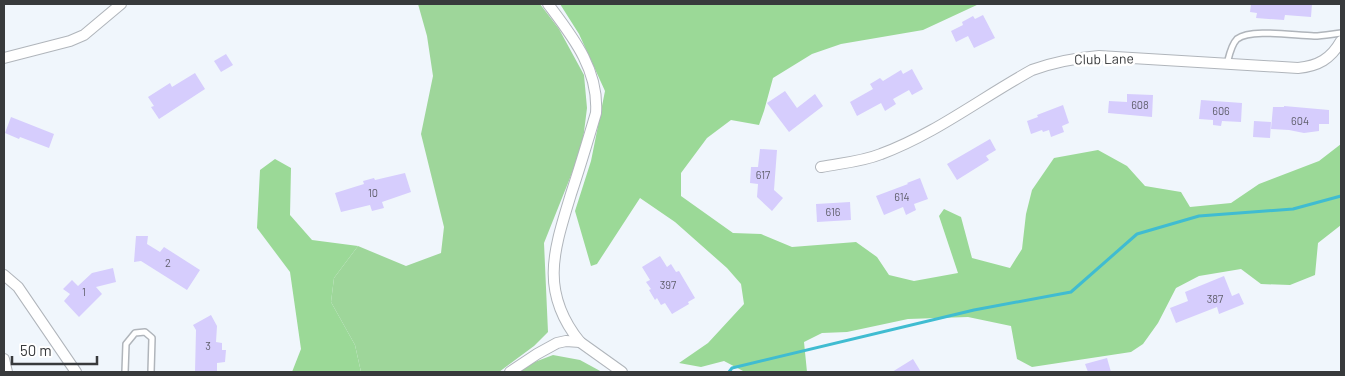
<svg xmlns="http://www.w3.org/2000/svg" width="1345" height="376" viewBox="0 0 1345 376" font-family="Barlow,sans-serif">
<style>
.green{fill:#9ed69a}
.forest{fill:#9bd997}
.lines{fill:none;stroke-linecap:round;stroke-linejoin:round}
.stream{stroke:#40bcd1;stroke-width:3}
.building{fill:#d6cdfd}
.lane-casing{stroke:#b0b5bb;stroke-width:8}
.street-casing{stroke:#b0b5bb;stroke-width:12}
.lane{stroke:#fff;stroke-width:5}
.street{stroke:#fff;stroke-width:10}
.labels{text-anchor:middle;stroke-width:5;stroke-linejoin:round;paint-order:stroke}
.number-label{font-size:11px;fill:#605f6c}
.street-label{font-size:14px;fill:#383a3c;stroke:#fff}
</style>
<rect width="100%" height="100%" fill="#f0f6fc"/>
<g class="green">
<polygon points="418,4 540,4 559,29 584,75 587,108 582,148 544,243 548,332 534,346 499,372 361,372 355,345 331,302 334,278 358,246 406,266 441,253 444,227 421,134 433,76 427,36"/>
<polygon points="553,355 580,360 602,372 520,372 532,363"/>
</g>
<g class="forest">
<polygon points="560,4 979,4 923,30 841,44 812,54 773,78 764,111 759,125 731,120 707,138 681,173 681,196 733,233 761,234 792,247 856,242 877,257 889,275 914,281 958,273 939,216 944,209 961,217 972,258 1010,268 1022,249 1026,214 1032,190 1054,158 1098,150 1127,166 1145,186 1181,192 1190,207 1231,203 1259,184 1319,161 1341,144 1341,225 1318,243 1315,275 1290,285 1261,284 1241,269 1199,276 1176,288 1158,323 1143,344 1131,352 1032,367 1017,359 1011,326 968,317 908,319 847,332 822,333 804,342 807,372 745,372 724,361 701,367 679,363 708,343 744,304 741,284 727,268 675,222 640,198 597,264 591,266 575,211 591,161 605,91 579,34"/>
<polygon points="275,159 291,168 290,215 312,240 358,246 334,278 331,302 355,345 361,372 292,372 301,349 290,272 257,228 260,170"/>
</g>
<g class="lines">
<polyline class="stream" points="729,372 732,368 974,310 1071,292 1137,234 1199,216 1293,209 1341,196"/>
</g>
<g class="building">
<polygon points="1251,4 1312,4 1311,17 1285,15 1284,20 1256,18 1257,13 1250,12"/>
<polygon points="983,15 995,38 974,48 968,36 956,42 951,31 963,25 962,22 973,16 975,19"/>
<polygon points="226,54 233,65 221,72 214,61"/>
<polygon points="912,69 923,89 912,95 909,90 893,99 896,104 885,111 881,103 857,116 850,102 873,89 870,84 880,78 883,81 901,70 903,74"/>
<polygon points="195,73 205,89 159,119 151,107 154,106 148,97 170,83 172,87"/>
<polygon points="785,91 797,108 815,94 823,106 789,132 767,103"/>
<polygon points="1127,94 1153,95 1152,117 1108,113 1109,101 1127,102"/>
<polygon points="1201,100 1242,103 1241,122 1222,121 1221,126 1213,125 1213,120 1199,119"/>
<polygon points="1063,105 1069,123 1062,126 1064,132 1051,137 1049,130 1043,132 1042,130 1031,134 1027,121 1038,117 1037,115"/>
<polygon points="1284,106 1329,110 1329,124 1319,124 1319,131 1304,133 1289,130 1271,129 1273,107 1284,107"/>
<polygon points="11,117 54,134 49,148 20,137 19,139 5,133"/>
<polygon points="1254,121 1271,122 1270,138 1253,137"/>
<polygon points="990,139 996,150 986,156 989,160 957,180 947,164"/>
<polygon points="760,149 777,150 774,190 783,198 772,211 757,197 758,184 750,183 751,167 758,167"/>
<polygon points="405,173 411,192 382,202 384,208 372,211 370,205 341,212 335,193 364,184 363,181 374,178 375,180"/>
<polygon points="920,178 928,199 914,204 916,210 906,215 903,207 884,215 876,196 908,184 907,183"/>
<polygon points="850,202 851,220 817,222 816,204"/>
<polygon points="136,236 148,236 147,244 160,252 164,247 200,270 187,290 141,261 134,262"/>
<polygon points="660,256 667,267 671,264 676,272 679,271 695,298 688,302 689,304 672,314 665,303 661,305 657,298 655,300 649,290 651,289 646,282 650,280 642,267"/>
<polygon points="113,268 116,282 96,287 102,294 79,317 64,301 70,294 63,289 72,280 78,286 92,273"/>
<polygon points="1224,276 1232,296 1239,293 1244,304 1219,314 1217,307 1176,323 1170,308 1188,301 1185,292"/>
<polygon points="211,315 217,326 216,342 222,343 222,350 226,350 225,362 217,363 217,372 195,372 196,330 193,325"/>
<polygon points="1107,358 1111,372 1088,372 1085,364"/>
<polygon points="913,359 921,372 892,372"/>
</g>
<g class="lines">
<defs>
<g id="lane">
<path d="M1227,64C1229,56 1231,45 1237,39C1251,28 1296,36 1314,36C1323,36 1332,34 1341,33"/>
<polyline points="125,372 126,344 135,333 145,332 152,338 151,372"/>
</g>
<g id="street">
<path d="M548,4C572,36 599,69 596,113C588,140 580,167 571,194C554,250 539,291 580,342"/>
<polyline points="4,58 70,41 84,35 121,4"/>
<path d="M821,167C841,163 861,162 881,154C935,134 981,98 1032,70C1054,62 1075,58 1099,56L1298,68C1318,66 1331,59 1341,41"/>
<polyline points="4,275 18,287 76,372"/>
<polyline points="4,359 7,372"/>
<polyline points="510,372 537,354 557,343 566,341 580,342 622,372"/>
</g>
</defs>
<use href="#lane" class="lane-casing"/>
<use href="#street" class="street-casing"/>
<use href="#lane" class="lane"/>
<use href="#street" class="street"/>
</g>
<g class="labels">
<g class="number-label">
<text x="1140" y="109">608</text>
<text x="1221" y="115">606</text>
<text x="1300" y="125">604</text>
<text x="763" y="179">617</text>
<text x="373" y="197">10</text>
<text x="902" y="201">614</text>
<text x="833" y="216">616</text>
<text x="168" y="267">2</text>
<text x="668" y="289">397</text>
<text x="84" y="296">1</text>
<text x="1215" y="303">387</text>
<text x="208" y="350">3</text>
</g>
<g class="street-label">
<text transform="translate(1104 59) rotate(-1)" y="5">Club Lane</text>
</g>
</g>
<rect width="1345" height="376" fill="none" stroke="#383a3c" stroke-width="10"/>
<path d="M12 356v8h85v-8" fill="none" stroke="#383a3c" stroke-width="2.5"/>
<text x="20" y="356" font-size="15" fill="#383a3c" stroke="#ffffff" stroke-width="4" paint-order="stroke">50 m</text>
</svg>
